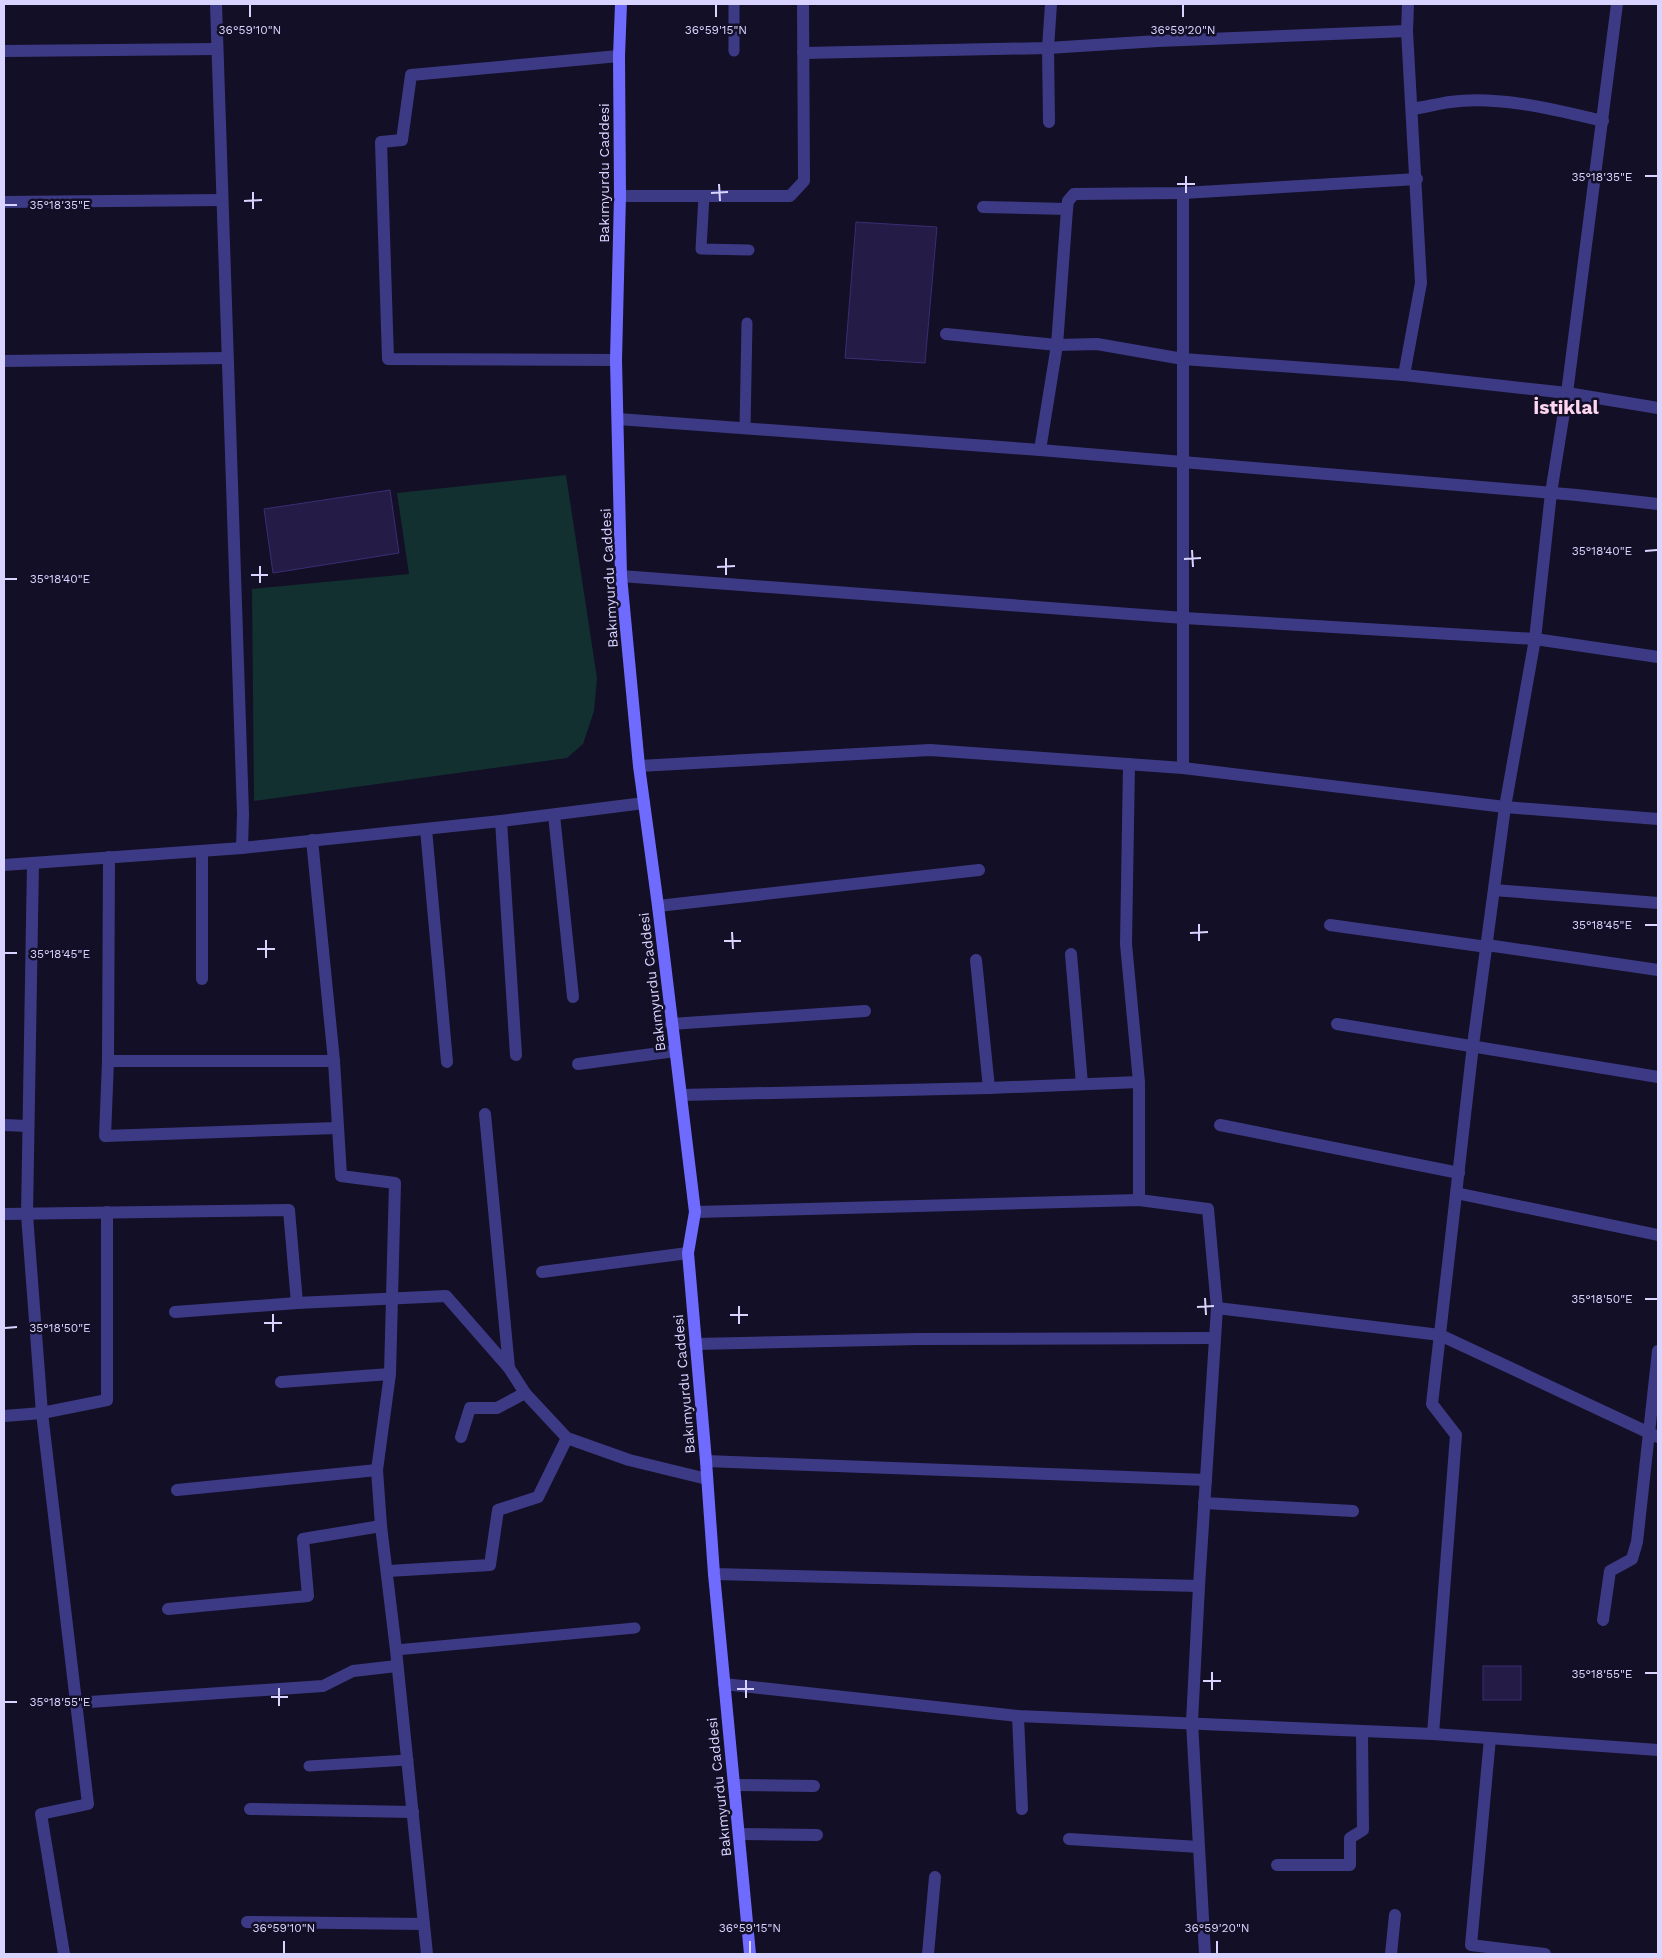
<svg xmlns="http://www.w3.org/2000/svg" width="1662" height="1958" viewBox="0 0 1662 1958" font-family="'Work Sans',sans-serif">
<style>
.green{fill:#12302f}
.building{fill:#241b47;stroke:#3b2d73}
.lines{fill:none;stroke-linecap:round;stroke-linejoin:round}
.service{stroke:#3d3a85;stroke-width:11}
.minor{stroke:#3d3a85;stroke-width:12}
.tertiary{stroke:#3d3a85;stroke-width:12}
.secondary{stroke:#6f6bff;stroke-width:12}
.ticks{fill:none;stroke:#d9d4ff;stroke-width:2}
.labels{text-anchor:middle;stroke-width:5;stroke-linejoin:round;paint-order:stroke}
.street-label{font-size:14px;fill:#d9d4ff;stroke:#130f26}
.district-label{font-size:19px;font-weight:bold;fill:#ffd6f0;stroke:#130f26}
.ticks-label{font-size:12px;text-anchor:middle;fill:#d9d4ff;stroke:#130f26;stroke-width:5;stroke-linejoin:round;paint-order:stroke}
</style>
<rect width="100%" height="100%" fill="#130f26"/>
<polygon class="green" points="566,475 597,678 594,711 583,744 567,758 254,801 252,589 409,574 397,493"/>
<g class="building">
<polygon points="856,222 937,227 925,363 845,358"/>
<polygon points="390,490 399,553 273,573 264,509"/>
<rect x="1483" y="1666" width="38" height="34"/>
</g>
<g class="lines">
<g class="service">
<polyline points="734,51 734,4"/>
<polyline points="704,196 701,249 749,250"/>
<polyline points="745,428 747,323"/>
<polyline points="396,1650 635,1628"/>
<polyline points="309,1766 408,1760"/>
</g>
<g class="minor">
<polyline points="216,4 243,814 242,848"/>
<polyline points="4,51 217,49"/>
<polyline points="803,53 1048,48 1158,41 1407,31"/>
<path d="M1412,109C1425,107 1437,104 1450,102C1498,95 1556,110 1603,121"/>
<polyline points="1049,122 1048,48 1051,4"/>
<polyline points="620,196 790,196 804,181 803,4"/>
<polyline points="4,202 222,200"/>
<polyline points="983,207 1067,209"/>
<polyline points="946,334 1057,345 1097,344 1183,359 1404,375 1567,393 1658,408"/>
<polyline points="616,360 388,359 381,142 402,140 411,75 619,56"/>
<polyline points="4,361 226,358"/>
<polyline points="1404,375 1421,283 1407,31 1408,4"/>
<polyline points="618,419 1040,450 1577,495 1658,504"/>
<polyline points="1040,450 1057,345 1067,209 1068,201 1074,194 1183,193 1417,179"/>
<polyline points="621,576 1184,618 1535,639 1658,657"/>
<polyline points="1129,764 1126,944 1139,1082 1139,1200"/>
<polyline points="1183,768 1183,193"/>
<polyline points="554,815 573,997"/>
<polyline points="501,821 516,1055"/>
<polyline points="426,829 447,1062"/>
<polyline points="312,840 334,1061 341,1176 395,1183 390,1374 377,1470 381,1526 396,1650 427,1954"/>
<polyline points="109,857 108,1061 105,1136 337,1128"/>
<polyline points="33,863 27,1215 42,1413 88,1804 41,1814 64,1954"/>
<polyline points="1494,890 1658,903"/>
<polyline points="658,906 979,870"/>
<polyline points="1330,925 1487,947"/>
<polyline points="1487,945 1658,970"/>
<polyline points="1071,954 1082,1084"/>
<polyline points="976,960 989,1088"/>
<polyline points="202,979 202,851"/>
<polyline points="671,1024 865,1011"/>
<polyline points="1337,1024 1658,1077"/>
<polyline points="108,1061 334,1061"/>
<polyline points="578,1064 675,1051"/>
<polyline points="681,1095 989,1088 1139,1082"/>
<polyline points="485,1114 509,1368"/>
<polyline points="4,1125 28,1126"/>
<polyline points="1220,1125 1459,1173"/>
<polyline points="1456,1193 1658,1235"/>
<polyline points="695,1212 1139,1200 1208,1209 1217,1308 1199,1586 1192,1722"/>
<polyline points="4,1214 289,1210 297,1303"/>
<polyline points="542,1272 688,1253"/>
<polyline points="1217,1308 1440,1335 1658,1437"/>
<polyline points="175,1312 297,1303 446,1296 509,1368 525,1393 567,1438 629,1460 707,1479"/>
<polyline points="695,1344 918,1339 1214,1338"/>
<polyline points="281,1382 390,1374"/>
<polyline points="4,1416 42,1413 107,1400 107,1212"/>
<polyline points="461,1437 470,1408 497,1408 525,1393"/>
<polyline points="706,1461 1206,1480"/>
<polyline points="177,1490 377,1470"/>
<polyline points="1204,1503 1353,1511"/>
<polyline points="388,1571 490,1565 498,1510 538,1497 567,1438"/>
<polyline points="714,1574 1199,1586"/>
<polyline points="168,1609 308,1596 303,1539 381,1526"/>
<polyline points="1603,1620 1610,1571 1632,1559 1637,1542 1658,1351"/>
<polyline points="75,1703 323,1686 353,1671 397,1666"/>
<polyline points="1018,1716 1022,1809"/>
<polyline points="1490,1738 1471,1945 1545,1954"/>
<polyline points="735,1785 814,1786"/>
<polyline points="250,1809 413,1812"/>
<polyline points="739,1834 817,1835"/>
<polyline points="1069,1839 1199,1847"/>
<polyline points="1277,1865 1350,1865 1350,1838 1363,1830 1362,1732"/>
<polyline points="247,1922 424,1924"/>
<polyline points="928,1954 935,1877"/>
<polyline points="1391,1954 1395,1915"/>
</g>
<g class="tertiary">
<polyline points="639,766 930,750 1183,768 1505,807 1658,819"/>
<polyline points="4,865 242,848 501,821 644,803"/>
<polyline points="724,1684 1018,1716 1433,1734 1658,1750"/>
<polyline points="1192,1722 1205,1954"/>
<polyline points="1433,1734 1456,1435 1432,1404 1473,1045 1505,807 1535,639 1551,493 1567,393 1617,4"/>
</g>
<polyline class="secondary" points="621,4 619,56 620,196 616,360 621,576 639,766 658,906 695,1212 688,1253 706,1461 714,1574 750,1954"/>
</g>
<path class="ticks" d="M250,5V17M716,5V17M1183,5V17M1186,176V193M1645,176H1657M719,184L720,201M1177,184H1195M253,192V209M711,193L728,192M244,201L262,200M5,205H17M1192,550L1193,567M1645,551L1657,550M726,558V575M1184,559L1201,558M260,566V583M717,567L735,566M251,575H268M5,579H17M1199,924V941M1645,925H1657M732,932L733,949M1190,933L1208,932M266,940V958M724,941H741M257,949H275M5,953H17M1205,1298L1206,1315M1645,1299H1657M739,1306V1324M1197,1307L1214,1306M273,1314V1332M730,1315H748M264,1323H282M5,1328L17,1327M1212,1672V1690M1645,1673H1657M746,1680V1698M1203,1681H1221M279,1688V1706M737,1689H754M271,1697H288M5,1702H17M284,1941V1953M750,1941V1953M1217,1941V1953"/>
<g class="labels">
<g class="street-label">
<text transform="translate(604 173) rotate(-90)" y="5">Bakımyurdu Caddesi</text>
<text transform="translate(609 578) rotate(-93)" y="5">Bakımyurdu Caddesi</text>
<text transform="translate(652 982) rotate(-97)" y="5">Bakımyurdu Caddesi</text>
<text transform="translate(684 1384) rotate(-95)" y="5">Bakımyurdu Caddesi</text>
<text transform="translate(719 1787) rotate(-96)" y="5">Bakımyurdu Caddesi</text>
</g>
<g class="district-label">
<text x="1566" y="414">İstiklal</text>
</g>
</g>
<g class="ticks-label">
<text x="250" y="34">36°59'10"N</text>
<text x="716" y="34">36°59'15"N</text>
<text x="1183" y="34">36°59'20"N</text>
<text x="1602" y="181">35°18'35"E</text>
<text x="60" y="209">35°18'35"E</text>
<text x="1602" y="555">35°18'40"E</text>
<text x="60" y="583">35°18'40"E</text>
<text x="1602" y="929">35°18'45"E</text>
<text x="60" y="958">35°18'45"E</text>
<text x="1602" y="1303">35°18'50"E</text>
<text x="60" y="1332">35°18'50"E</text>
<text x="1602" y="1678">35°18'55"E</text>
<text x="60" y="1706">35°18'55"E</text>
<text x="284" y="1932">36°59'10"N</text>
<text x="750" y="1932">36°59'15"N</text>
<text x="1217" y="1932">36°59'20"N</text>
</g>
<rect width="1662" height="1958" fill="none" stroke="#d9d4ff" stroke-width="10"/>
</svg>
